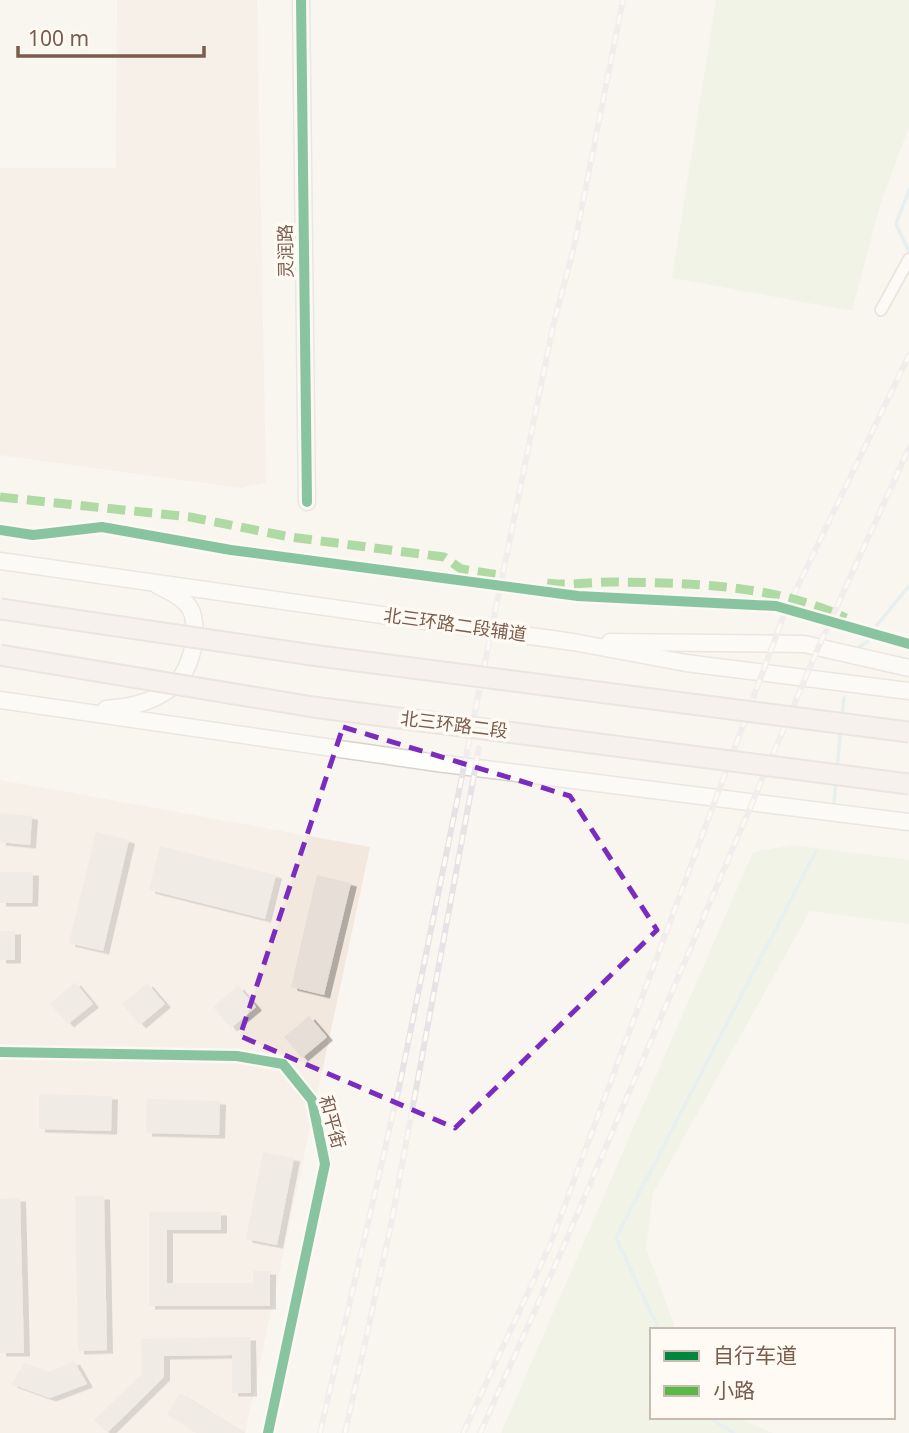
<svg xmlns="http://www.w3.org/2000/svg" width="909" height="1433" viewBox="0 0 909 1433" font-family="'Noto Sans','Noto Sans SC',sans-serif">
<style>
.residential{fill:#f2e8de}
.green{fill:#e7f0db}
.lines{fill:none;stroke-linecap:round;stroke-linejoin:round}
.stream{stroke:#d0e8ea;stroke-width:3.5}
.building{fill:#e6ded7;filter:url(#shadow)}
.street-casing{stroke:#d7d1cb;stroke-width:14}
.secondary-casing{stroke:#d9d2cb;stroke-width:19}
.street{stroke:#fefefd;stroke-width:10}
.secondary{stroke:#fefefd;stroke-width:16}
.rail-casing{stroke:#e6e3e7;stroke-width:6}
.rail{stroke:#fffaf3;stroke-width:3.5;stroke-dasharray:10;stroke-linecap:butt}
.highway-bridge-casing{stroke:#dad1cc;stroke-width:23;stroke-linecap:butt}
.highway-bridge{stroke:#f2eae7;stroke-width:19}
.quiet{stroke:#58b947;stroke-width:9;stroke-dasharray:18 9;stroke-linecap:butt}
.cycleway-casing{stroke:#fffaf3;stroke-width:15}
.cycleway{stroke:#00873e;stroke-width:10}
.marked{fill:none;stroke:#7b2cbf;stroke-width:5;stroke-dasharray:14 9;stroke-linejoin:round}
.labels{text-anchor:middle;stroke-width:7;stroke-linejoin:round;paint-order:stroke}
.street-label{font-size:18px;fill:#7a5c4d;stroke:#fffaf3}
</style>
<defs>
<filter id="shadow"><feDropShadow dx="6" dy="3.5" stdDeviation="0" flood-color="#0004"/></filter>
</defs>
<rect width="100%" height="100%" fill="#f9f5f0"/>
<g class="residential">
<polygon points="117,0 257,0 266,483 240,488 0,455 0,168 116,168"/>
<polygon points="0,780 370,847 245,1433 0,1433"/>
</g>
<g class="green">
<polygon points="716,0 909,0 909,127 881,202 852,311 672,278"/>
<polygon points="792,845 909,860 909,924 810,911 653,1193 646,1248 676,1330 652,1330 652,1417 736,1417 773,1433 501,1433 753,852"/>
</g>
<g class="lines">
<g class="stream">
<polyline points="909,190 896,224 909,252"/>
<polyline points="877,625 909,586"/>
<polyline points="859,647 868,641"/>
<polyline points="842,717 844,698"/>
<polyline points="837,769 841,728"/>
<polyline points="834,803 836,780"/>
<polyline points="659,1330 616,1238 816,851"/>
<polyline points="708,1417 734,1433"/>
</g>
</g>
<g class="building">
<polygon points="0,813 32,816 30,845 0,842"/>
<polygon points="96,832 129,840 103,951 69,943"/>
<polygon points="160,846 276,875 265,919 149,890"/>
<polygon points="0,872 33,872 32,903 0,903"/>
<polygon points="317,875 351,883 324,995 291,987"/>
<rect x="0" y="931" width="15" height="29"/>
<polygon points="75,982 93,1004 68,1024 50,1004"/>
<polygon points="147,983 165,1004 140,1025 122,1004"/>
<polygon points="238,986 256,1007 231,1028 213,1007"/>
<polygon points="309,1016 327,1037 302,1058 284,1037"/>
<polygon points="39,1094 112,1096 111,1131 39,1129"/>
<polygon points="147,1099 220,1101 219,1135 146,1133"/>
<polygon points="263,1152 294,1158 277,1245 246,1239"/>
<polygon points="75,1196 104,1196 107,1350 78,1351"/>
<polygon points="20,1198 24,1353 0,1353 0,1199"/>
<polygon points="149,1212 221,1212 221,1230 167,1230 167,1283 253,1283 253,1271 270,1271 270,1306 149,1306"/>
<polygon points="250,1337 251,1393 232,1393 232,1355 164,1356 164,1377 107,1433 94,1420 142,1374 141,1339"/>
<polygon points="74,1361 87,1384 50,1398 11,1384 25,1363 49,1372"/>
<polygon points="180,1393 244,1433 197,1433 167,1414"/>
</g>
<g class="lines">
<defs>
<g id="street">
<polyline points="881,310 909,259"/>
<polyline points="0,1052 237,1056 283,1064 312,1100 325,1164 268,1433"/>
</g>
<g id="secondary">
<polyline points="301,0 307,502"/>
<polyline points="0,561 573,642 686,663 909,691"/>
<polyline points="610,642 804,644 909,668"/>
<polyline points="0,700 437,763 909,822"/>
<path d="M106,709C128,707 148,704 168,690C189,676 199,641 193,616C190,600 170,592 157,585"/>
</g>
</defs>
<use href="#street" class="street-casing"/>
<use href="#secondary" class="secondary-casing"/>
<use href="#street" class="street"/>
<use href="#secondary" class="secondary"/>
<defs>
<g id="rail">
<polyline points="320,1433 400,1083 553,326 574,247 623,0"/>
<polyline points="345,1433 390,1230 479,748"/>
<polyline points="463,1433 550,1245 784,615 909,355"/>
<polyline points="480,1433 562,1250 819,646 909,448"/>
</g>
</defs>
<use href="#rail" class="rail-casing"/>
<use href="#rail" class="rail"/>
<defs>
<g id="highway-bridge">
<polyline points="0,609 319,656 909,732"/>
<polyline points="0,655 313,707 909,784"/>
</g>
</defs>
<use href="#highway-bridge" class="highway-bridge-casing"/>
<use href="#highway-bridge" class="highway-bridge"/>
<g class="quiet">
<polyline points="0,497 190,517 290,537 444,557 461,569 499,575"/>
<path d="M547,583C563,586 593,582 612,582C691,583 773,584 846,618"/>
</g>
<defs>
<g id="cycleway">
<polyline points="301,0 307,502"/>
<polyline points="0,530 33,535 102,527 231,550 578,596 776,606 909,644"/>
<polyline points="0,1052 237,1056 283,1064 312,1100 325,1164 268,1433"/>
</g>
</defs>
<use href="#cycleway" class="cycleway-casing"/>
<use href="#cycleway" class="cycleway"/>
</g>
<path d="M0 0H909V1433H0ZM343,727L570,796L657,930L455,1128L240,1036Z" fill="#f9f5f0" fill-opacity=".55" fill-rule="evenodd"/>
<path class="marked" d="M343,727L570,796L657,930L455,1128L240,1036Z"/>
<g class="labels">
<g class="street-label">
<text transform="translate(286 251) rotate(-91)" y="6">灵润路</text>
<text transform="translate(455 625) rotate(8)" y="6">北三环路二段辅道</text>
<text transform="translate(454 725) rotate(7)" y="6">北三环路二段</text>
<text transform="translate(332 1122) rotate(75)" y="6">和平街</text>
</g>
</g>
<rect x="650" y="1328" width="245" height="91" fill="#fffaf3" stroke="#cabbb1" stroke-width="2"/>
<rect x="664" y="1351" width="35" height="10" fill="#00873e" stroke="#cabbb1" stroke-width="2"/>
<text x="713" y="1363" font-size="21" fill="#7a5c4d">自行车道</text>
<rect x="664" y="1386" width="35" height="10" fill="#58b947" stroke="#cabbb1" stroke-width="2"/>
<text x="713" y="1398" font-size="21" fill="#7a5c4d">小路</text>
<path d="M18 46v10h186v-10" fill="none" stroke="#7a5c4d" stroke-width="3.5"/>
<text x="28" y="46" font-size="21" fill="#7a5c4d" stroke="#fffaf3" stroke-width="5" paint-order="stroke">100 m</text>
</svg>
